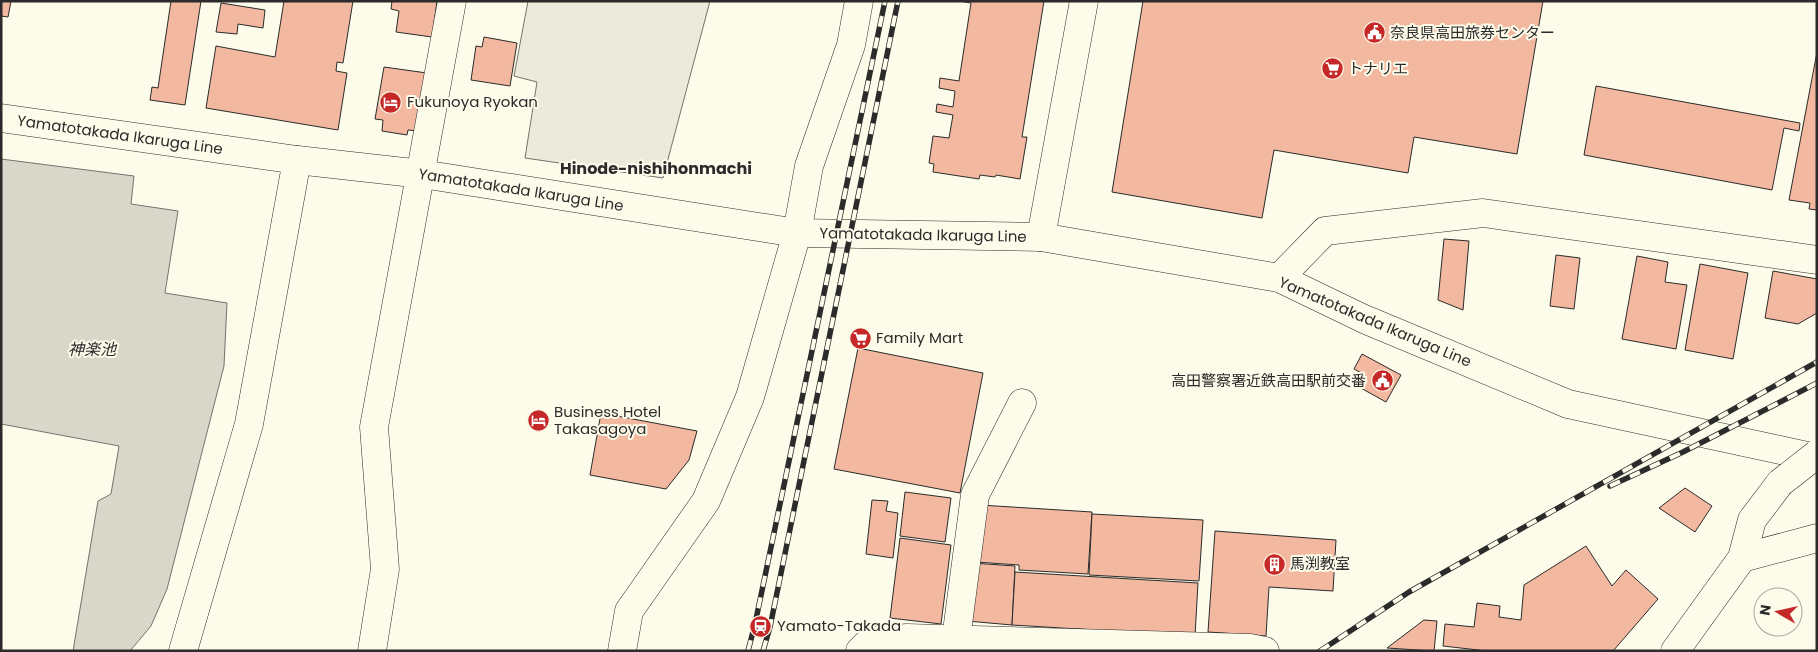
<svg xmlns="http://www.w3.org/2000/svg" width="1818" height="652" viewBox="0 0 1818 652" font-family="Poppins,'Noto Sans JP',sans-serif">
<style>
.parking{fill:#eceadb;stroke:#74746e}
.water{fill:#d8d7c9;stroke:#74746e}
.building{fill:#f2b8a0;stroke:#2b2b2b}
.lines{fill:none;stroke-linecap:round;stroke-linejoin:round}
.minor-casing{stroke:#2b2b2b;stroke-width:29}
.major-casing{stroke:#2b2b2b;stroke-width:29}
.minor{stroke:#fdfbea;stroke-width:28}
.major{stroke:#fdfbea;stroke-width:28}
.rail-casing{stroke:#2b2b2b;stroke-width:5.5}
.rail{stroke:#fdfbea;stroke-width:4;stroke-dasharray:11;stroke-linecap:butt}
.minor-bridge-casing{stroke:#2b2b2b;stroke-width:29;stroke-linecap:butt}
.minor-bridge{stroke:#fdfbea;stroke-width:28}
.labels{text-anchor:middle;stroke-width:4;stroke-linejoin:round;paint-order:stroke}
.poi-label{font-size:15px;fill:#2b2b2b;stroke:#fdfbea;text-anchor:start}
.street-label{font-size:15px;fill:#2b2b2b;stroke:#fdfbea}
.neighbourhood-label{font-size:16px;font-weight:bold;fill:#2b2b2b;stroke:#fdfbea}
.water-label{font-size:16px;font-style:italic;fill:#2b2b2b;stroke:#fdfbea}
</style>
<rect width="100%" height="100%" fill="#fdfbea"/>
<polygon class="parking" points="528,1 710,1 663,178 525,158 537,82 514,76"/>
<polygon class="water" points="1,159 134,176 131,204 178,211 165,293 227,303 224,366 167,589 151,626 130,651 73,651 98,501 111,494 119,446 1,424"/>
<g class="building">
<polygon points="1,1 11,1 8,17 1,16"/>
<polygon points="171,1 201,1 185,105 150,100 152,87 158,88"/>
<polygon points="284,1 353,1 343,63 337,62 336,71 347,73 338,130 206,108 216,46 275,57"/>
<polygon points="392,1 437,1 432,37 396,32 399,11 391,9"/>
<polygon points="959,1 1044,1 1022,137 1027,137 1020,179 996,175 995,177 980,175 979,179 933,172 934,164 929,163 933,136 949,138 953,115 936,112 937,104 953,107 955,91 939,88 940,78 959,81 971,3"/>
<polygon points="1143,1 1543,1 1517,154 1414,137 1408,173 1274,150 1262,218 1112,192"/>
<polygon points="221,3 265,10 263,28 238,24 237,34 216,32"/>
<polygon points="484,37 517,43 510,86 471,80 476,46 482,47"/>
<polygon points="1817,52 1817,210 1809,209 1810,203 1789,200"/>
<polygon points="384,67 427,73 418,131 408,130 407,135 382,131 383,120 375,119"/>
<polygon points="1596,86 1800,123 1799,131 1784,128 1772,190 1584,155"/>
<polygon points="1444,239 1469,241 1463,310 1438,300"/>
<polygon points="1556,255 1580,258 1574,309 1550,306"/>
<polygon points="1637,256 1668,262 1665,282 1687,285 1676,349 1622,339"/>
<polygon points="1700,264 1748,273 1733,359 1685,350"/>
<polygon points="1773,271 1817,279 1817,313 1798,324 1765,318"/>
<polygon points="858,348 983,373 960,493 834,469"/>
<polygon points="1362,354 1401,375 1386,402 1359,387 1365,375 1354,369"/>
<polygon points="601,413 697,431 689,460 666,489 590,475"/>
<polygon points="1685,488 1712,506 1695,532 1659,508"/>
<polygon points="905,492 951,498 945,542 900,536"/>
<polygon points="872,500 888,501 886,511 898,513 893,558 866,554"/>
<polygon points="980,505 1092,512 1088,574 1019,570 1019,565 976,562"/>
<polygon points="1092,514 1203,520 1199,581 1089,575"/>
<polygon points="1215,531 1336,540 1333,591 1269,587 1266,636 1208,632"/>
<polygon points="900,538 951,545 941,624 890,618"/>
<polygon points="1586,546 1612,586 1626,570 1658,599 1613,651 1487,651 1443,646 1445,624 1474,627 1477,603 1500,606 1499,617 1521,620 1524,585"/>
<polygon points="972,563 1015,566 1012,625 967,621"/>
<polygon points="1015,572 1198,583 1195,636 1012,625"/>
<polygon points="1424,620 1437,621 1434,651 1387,648"/>
</g>
<g class="lines">
<defs>
<g id="minor">
<polyline points="1041,237 1084,1"/>
<polyline points="1279,278 1325,231 1483,213 1817,260"/>
<polyline points="1742,558 1817,538"/>
<polyline points="956,639 975,495 1022,403"/>
<polyline points="183,651 249,424 297,160"/>
<polyline points="372,651 385,569 374,427 452,1"/>
<polyline points="622,651 629,611 706,501 750,397 797,233 809,166 851,45 859,1"/>
<polyline points="860,651 870,641 907,638 1250,648 1265,651"/>
<polyline points="1675,651 1742,558 1752,520 1780,483"/>
</g>
<polyline id="major" points="1,118 297,160 422,174 797,233 1041,237 1279,278 1364,319 1568,404 1817,458"/>
</defs>
<use href="#minor" class="minor-casing"/>
<use href="#major" class="major-casing"/>
<use href="#minor" class="minor"/>
<use href="#major" class="major"/>
<defs>
<g id="rail">
<polyline points="1610,486 1683,452 1817,383"/>
<polyline points="748,651 755,624 885,1"/>
<polyline points="763,651 770,627 898,1"/>
<polyline points="1320,651 1409,592 1817,362"/>
</g>
</defs>
<use href="#rail" class="rail-casing"/>
<use href="#rail" class="rail"/>
<defs>
<polyline id="minor-bridge" points="1780,483 1817,454"/>
</defs>
<use href="#minor-bridge" class="minor-bridge-casing"/>
<use href="#minor-bridge" class="minor-bridge"/>
</g>
<defs>
<symbol id="civic-disc" viewBox="-11 -11 22 22"><circle r="9.5" fill="#c62828" stroke="#fdfbea"/><path d="M-.6-6.5H3V-4.5H.6V-3L4-1V1h2V6H-6V1h2V-1L-.6-3ZM-1.2 2.5V6h2.4V2.5Z" fill="#fff"/></symbol>
<symbol id="supermarket-disc" viewBox="-11 -11 22 22"><circle r="9.5" fill="#c62828" stroke="#fdfbea"/><path d="M-6-5.5h2.5l.6 2H6L4.5 2H-2.5L-4.4-4H-6ZM-1.5 3.2a1.3 1.3 0 1 0 .1 0ZM3 3.2a1.3 1.3 0 1 0 .1 0Z" fill="#fff"/></symbol>
<symbol id="hotel-disc" viewBox="-11 -11 22 22"><circle r="9.5" fill="#c62828" stroke="#fdfbea"/><path d="M-6-4.5h1.5V1H6V5H4.5V3h-9V5H-6ZM-4 0a1.8 1.8 0 1 1 3.6 0ZM.5 0V-2.5h3Q6-2.5 6 0Z" fill="#fff"/></symbol>
<symbol id="building-disc" viewBox="-11 -11 22 22"><circle r="9.5" fill="#c62828" stroke="#fdfbea"/><path d="M-4-6H4V6H1V3H-1V6H-4ZM-2.5-4.3h1.7v1.8h-1.7ZM.8-4.3h1.7v1.8H.8ZM-2.5-1h1.7V.8h-1.7ZM.8-1h1.7V.8H.8Z" fill="#fff"/></symbol>
<symbol id="station-disc" viewBox="-11 -11 22 22"><circle r="9.5" fill="#c62828" stroke="#fdfbea"/><path d="M-3-6H3Q5-6 5-4V2Q5 4 3 4L4.5 6H3L1.5 4h-3L-3 6H-4.5L-3 4Q-5 4-5 2V-4Q-5-6-3-6ZM-3.5-4v3h7v-3ZM-3.5 1v1.5H-2V1ZM2 1v1.5H3.5V1Z" fill="#fff"/></symbol>
</defs>
<g fill-rule="evenodd">
<use href="#civic-disc" x="1362" y="20" width="25" height="25"/>
<use href="#supermarket-disc" x="1320" y="56" width="25" height="25"/>
<use href="#hotel-disc" x="378" y="90" width="25" height="25"/>
<use href="#supermarket-disc" x="848" y="326" width="25" height="25"/>
<use href="#civic-disc" x="1370" y="368" width="25" height="25"/>
<use href="#hotel-disc" x="526" y="408" width="25" height="25"/>
<use href="#building-disc" x="1262" y="552" width="25" height="25"/>
<use href="#station-disc" x="748" y="614" width="25" height="25"/>
</g>
<g class="labels">
<g class="poi-label">
<text x="1390" y="38">奈良県高田旅券センター</text>
<text x="1348" y="74">トナリエ</text>
<text x="407" y="107">Fukunoya Ryokan</text>
<text x="876" y="343">Family Mart</text>
<text x="1366" y="386" text-anchor="end">高田警察署近鉄高田駅前交番</text>
<text x="554" y="417">Business Hotel<tspan x="554" dy="17">Takasagoya</tspan></text>
<text x="1290" y="569">馬渕教室</text>
<text x="777" y="631">Yamato-Takada</text>
</g>
<g class="street-label">
<text transform="translate(120 135) rotate(8)" y="5">Yamatotakada Ikaruga Line</text>
<text transform="translate(521 190) rotate(9)" y="5">Yamatotakada Ikaruga Line</text>
<text transform="translate(923 235) rotate(1)" y="5">Yamatotakada Ikaruga Line</text>
<text transform="translate(1375 322) rotate(23)" y="5">Yamatotakada Ikaruga Line</text>
</g>
<g class="neighbourhood-label">
<text x="656" y="174">Hinode-nishihonmachi</text>
</g>
<g class="water-label">
<text x="92" y="355">神楽池</text>
</g>
</g>
<rect width="1818" height="652" fill="none" stroke="#2b2b2b" stroke-width="5"/>
<g transform="translate(1778 612) rotate(279)"><circle r="24" fill="#fdfbea" stroke="#a9a89e"/>
<path d="M0-4L9 19L0 12L-9 19Z" fill="#c62828"/>
<text y="-8" font-size="14" font-weight="bold" text-anchor="middle" fill="#2b2b2b">N</text>
</g>
</svg>
